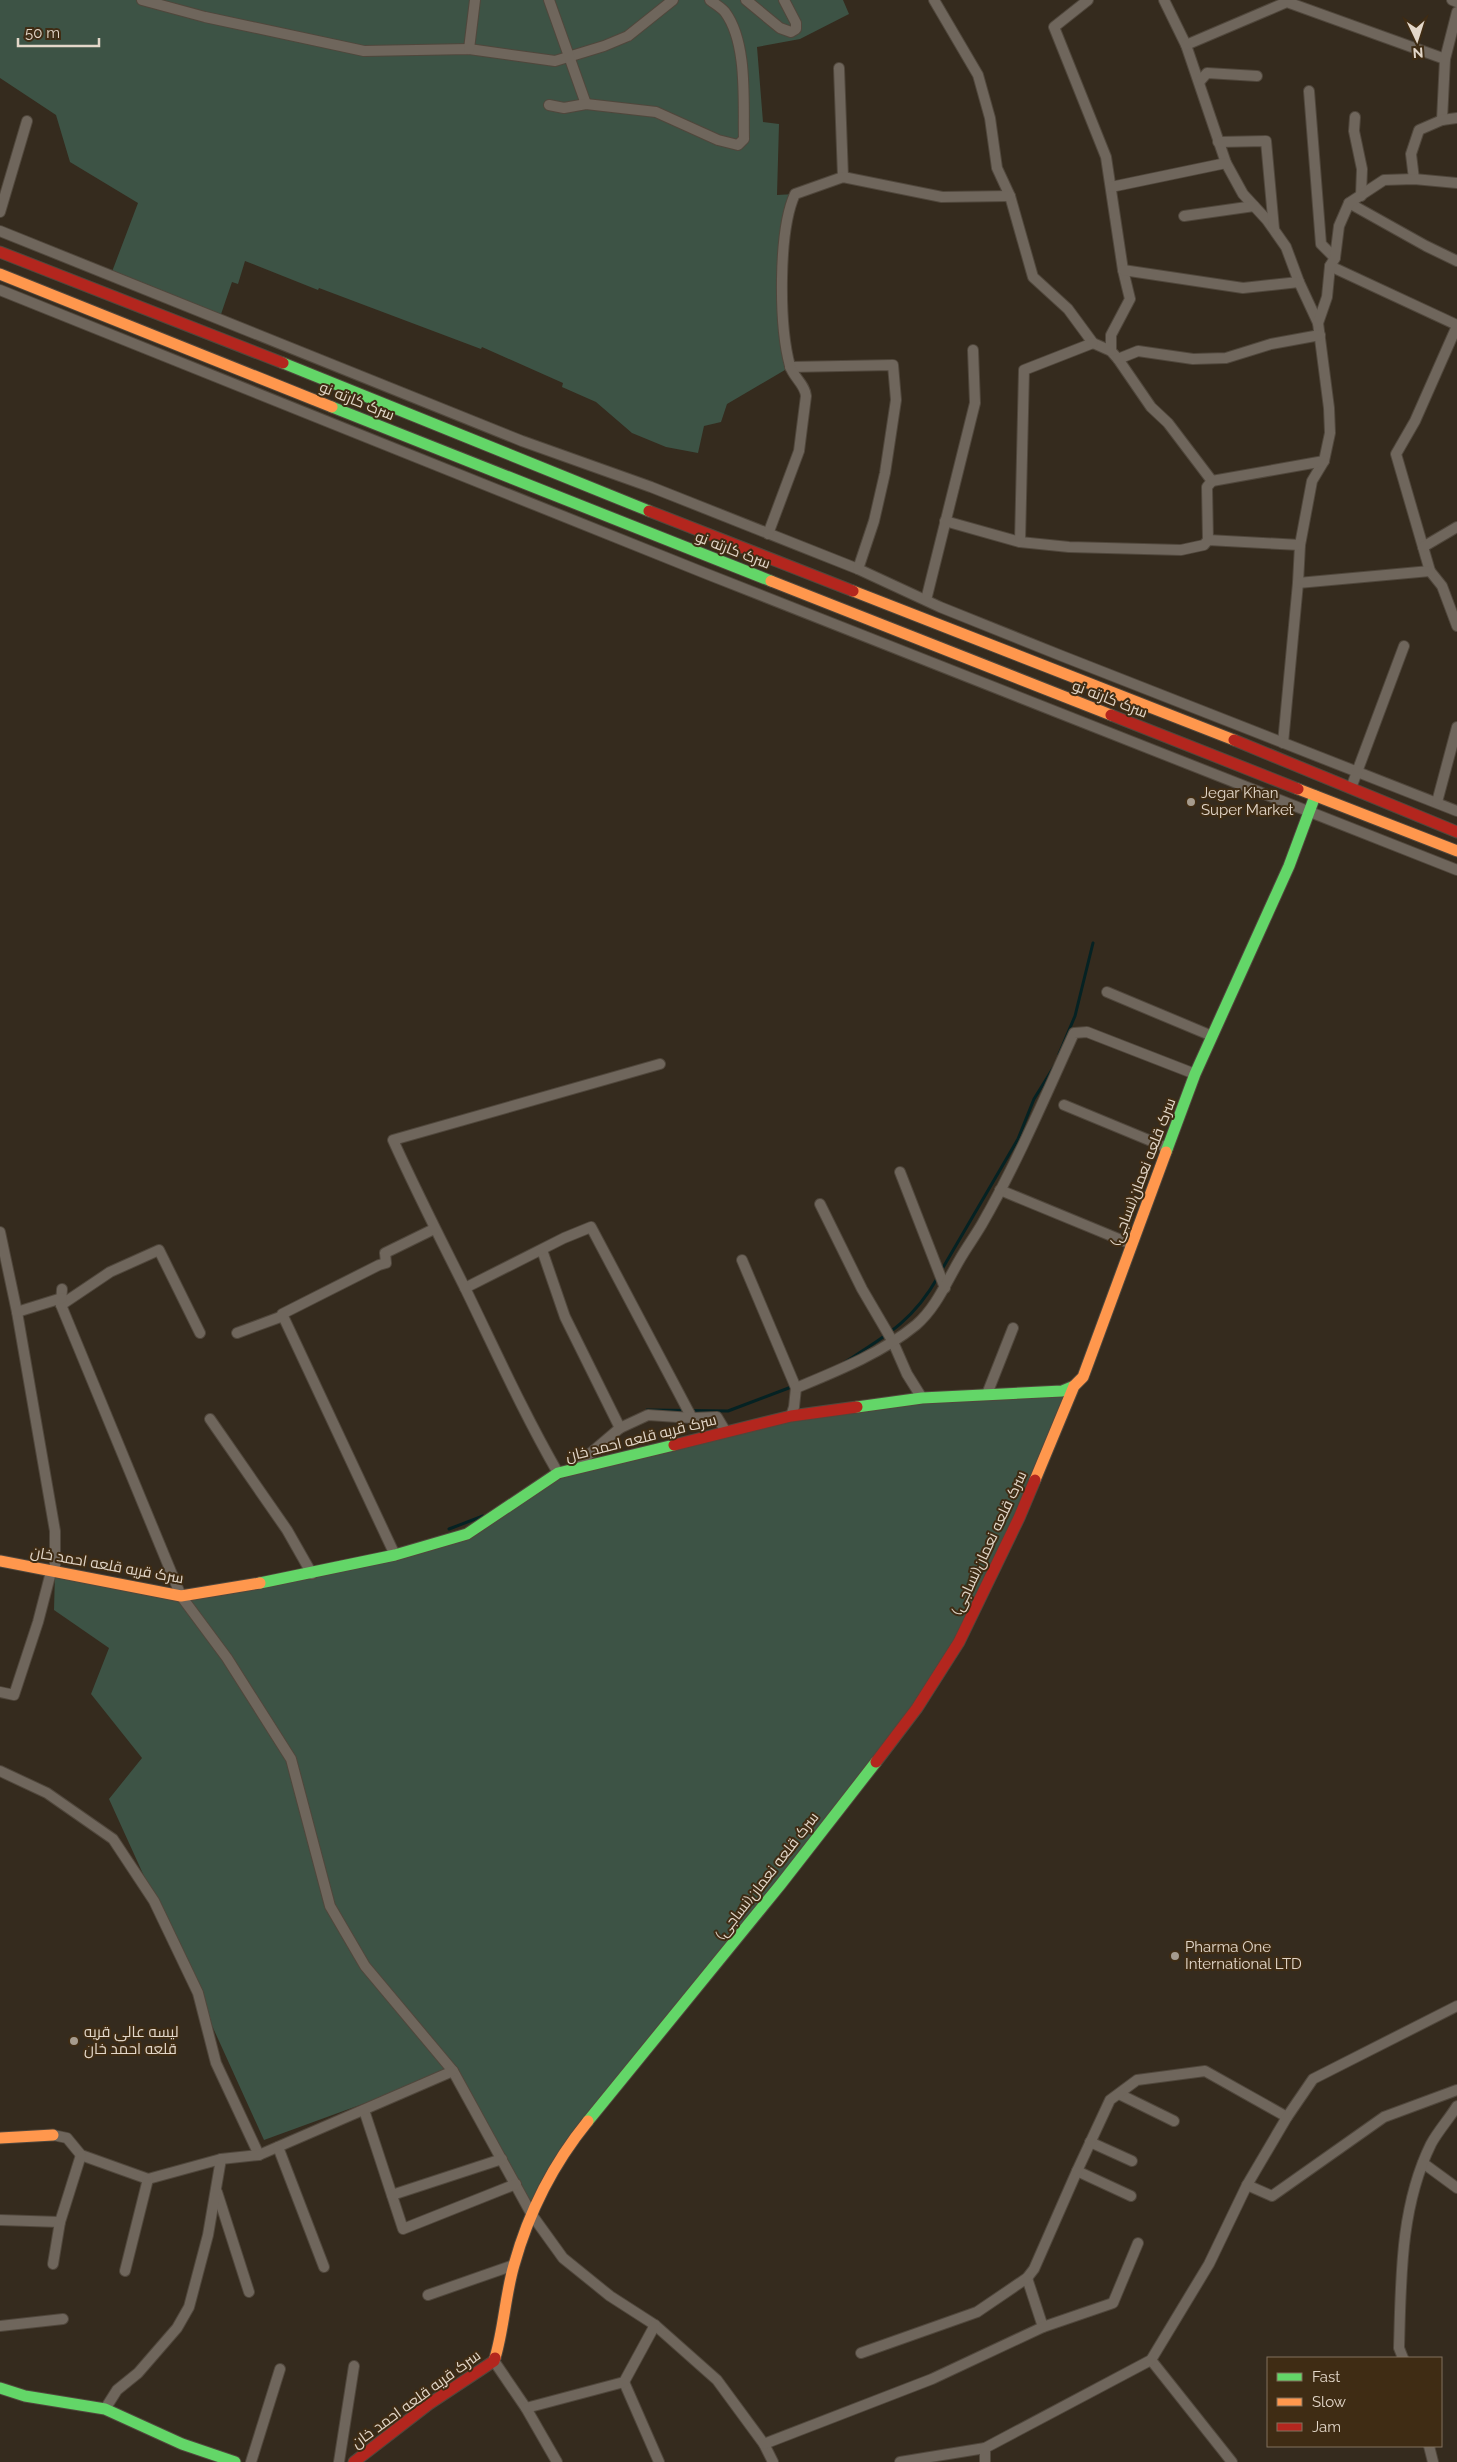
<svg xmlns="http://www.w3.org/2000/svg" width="1457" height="2462" viewBox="0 0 1457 2462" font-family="Raleway,Cairo,sans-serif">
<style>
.green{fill:#3d5345}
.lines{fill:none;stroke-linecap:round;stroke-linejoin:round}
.stream{stroke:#052223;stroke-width:3}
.street-casing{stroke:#50473c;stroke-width:12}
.fast-casing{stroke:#50473c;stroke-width:13}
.slow-casing{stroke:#50473c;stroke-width:13}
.jam-casing{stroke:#50473c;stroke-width:13}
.street{stroke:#6f665c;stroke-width:10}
.fast{stroke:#63d668;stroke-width:11}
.slow{stroke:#ff974d;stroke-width:11}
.jam{stroke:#b3261e;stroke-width:11}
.poi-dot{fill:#a69b8d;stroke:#3f2c14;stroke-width:2}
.labels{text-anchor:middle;stroke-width:4;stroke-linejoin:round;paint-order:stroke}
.street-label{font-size:15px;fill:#e3d7c9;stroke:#3f2c14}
.poi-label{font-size:15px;fill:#e3d7c9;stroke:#3f2c14;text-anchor:start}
</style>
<rect width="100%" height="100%" fill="#352b1e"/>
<g class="green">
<polygon points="0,0 843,0 849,14 800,39 757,47 763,122 779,124 777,195 795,194 780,296 790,367 727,404 721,422 704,426 698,453 666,447 632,433 596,402 562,387 563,383 482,347 481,349 319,288 318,290 245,261 238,284 232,282 219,320 110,277 138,203 70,162 56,115 0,78"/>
<polygon points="1074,1386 1019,1518 917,1708 564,2151 532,2215 453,2071 264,2140 109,1799 142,1758 91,1694 109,1648 54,1610 55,1572 181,1596 467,1534 558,1473 791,1416"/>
</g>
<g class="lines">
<g class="stream">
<polyline points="1059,1054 1075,1016 1093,943"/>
<polyline points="941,1271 1018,1139 1034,1099 1055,1065"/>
<path d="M845,1362C886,1336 913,1321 938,1277"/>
<polyline points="647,1410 728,1411 794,1386"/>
<polyline points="449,1529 483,1516"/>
</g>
<defs>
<g id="street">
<polyline points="142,0 205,17 364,51 469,49 555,61 604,46 628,36 673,0"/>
<polyline points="549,0 586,104"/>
<polyline points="746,0 780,28 791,32 796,29 796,23 784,0"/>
<polyline points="934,0 978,75 990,118 997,168 1010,196 1033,277 1068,309 1093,343 1111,351 1118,359 1151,407 1168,423 1212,481 1207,487 1208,540"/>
<polyline points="1088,0 1054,27 1106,157 1123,270 1130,299 1111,335 1111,351"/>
<polyline points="1164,0 1186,45 1226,163 1243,194 1267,220 1286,247 1299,282 1318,323 1329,408 1330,433 1324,461 1312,481 1300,545 1298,583 1283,743"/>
<polyline points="1452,0 1457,2"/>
<polyline points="1186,45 1287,2 1445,59"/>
<polyline points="469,49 475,0"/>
<polyline points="839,68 843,177"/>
<polyline points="1200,81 1207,73 1257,76"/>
<polyline points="1309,91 1321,244 1335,258"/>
<path d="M549,105L564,108L586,104L656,112L718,140L738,145L744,139C743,102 748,43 725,12C722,8 715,4 710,0"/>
<polyline points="1355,117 1354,131 1362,169 1361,196"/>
<polyline points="1442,120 1445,59 1457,12"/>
<polyline points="1218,142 1266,141 1274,229"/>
<polyline points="1414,179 1411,154 1419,130 1442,120 1457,118"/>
<polyline points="1111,187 1226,163"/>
<polyline points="1349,203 1426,246 1457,261"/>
<polyline points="0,212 27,121"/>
<polyline points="1184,216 1254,206"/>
<polyline points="0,231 522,441 651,487 858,569 940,607 1062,656 1457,811"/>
<polyline points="1330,266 1457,325"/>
<polyline points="1123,270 1243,288 1299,282"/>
<polyline points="0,290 707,574 1457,870"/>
<polyline points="1318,323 1327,297 1330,266 1335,258 1339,226 1349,203 1384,180 1414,179 1457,183"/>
<polyline points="1457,326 1415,421 1396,454 1430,571 1442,586 1457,626"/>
<polyline points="1118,359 1138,351 1193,359 1226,358 1271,344 1320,335"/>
<polyline points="790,367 893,365 896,400 885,473 874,521 858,569"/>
<polyline points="1212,481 1324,461"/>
<polyline points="945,521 1020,542 1069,547 1181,550 1204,545 1208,540 1300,545"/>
<path d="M768,534L799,451L806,396C805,384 793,377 790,366C779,326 778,231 795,194L843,177L942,197L1010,196"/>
<polyline points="1020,542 1024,370 1093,343"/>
<polyline points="1423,547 1457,527"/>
<polyline points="1298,583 1430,571"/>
<polyline points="926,600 975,403 973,350"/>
<polyline points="1351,788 1404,646"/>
<polyline points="1437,802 1457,727"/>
<polyline points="1107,992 1212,1036"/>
<polyline points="1064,1105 1168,1148"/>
<polyline points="900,1172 945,1288"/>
<polyline points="1000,1190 1131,1244"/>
<polyline points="820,1204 862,1289 893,1342 907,1374 922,1398"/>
<polyline points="0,1232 17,1312 55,1531 55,1572"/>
<polyline points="542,1250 565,1317 620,1428"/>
<polyline points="742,1260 796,1388 794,1407 791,1416"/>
<polyline points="465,1288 564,1238 591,1227 692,1418"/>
<polyline points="62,1289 61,1305 181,1596 227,1658 291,1759 330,1906 365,1966 453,2071 532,2215 563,2258 610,2296 655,2325 717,2380 764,2444 773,2462"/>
<polyline points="61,1305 110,1272 159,1250 200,1333"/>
<polyline points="17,1312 62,1298"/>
<polyline points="283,1316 395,1555"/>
<polyline points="237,1333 283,1316 282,1314 379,1265 386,1263 385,1253 434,1229"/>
<path d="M796,1388C837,1371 882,1353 916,1325C936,1308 947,1281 960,1259C967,1247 975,1236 982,1224C1017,1163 1045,1097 1074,1033L1087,1032L1195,1074"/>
<polyline points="987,1394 1013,1328"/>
<polyline points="210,1419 287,1530 312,1574"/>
<polyline points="573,1468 620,1428 648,1415 692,1418 717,1417 726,1432"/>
<path d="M558,1473C524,1414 496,1352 466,1290C441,1240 416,1191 393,1140L660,1064"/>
<polyline points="0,1692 14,1695 38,1622 51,1572"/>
<polyline points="0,1771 47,1793 113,1839 154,1901 198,1993 216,2063 259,2155"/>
<polyline points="1119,2094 1174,2121"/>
<polyline points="364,2110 403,2229 516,2184"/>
<polyline points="53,2135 67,2138 81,2155 148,2179 221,2159 259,2155 453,2071"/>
<polyline points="1090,2142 1132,2161"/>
<polyline points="278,2147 324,2267"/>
<polyline points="1423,2163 1457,2188"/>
<polyline points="1077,2171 1131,2196"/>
<polyline points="1247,2185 1272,2196 1384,2117 1457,2090"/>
<polyline points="217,2192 249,2292"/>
<polyline points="392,2195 502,2159"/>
<polyline points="0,2220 60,2222"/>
<polyline points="53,2264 60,2222 81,2155"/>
<polyline points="125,2271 148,2179"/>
<polyline points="1027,2278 1043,2327"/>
<polyline points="428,2295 514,2265"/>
<polyline points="0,2326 63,2319"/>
<polyline points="861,2353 977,2312 1027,2278 1034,2269 1077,2171 1110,2100 1137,2080 1205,2071 1287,2117"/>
<path d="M1403,2358L1399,2348C1401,2279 1400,2207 1431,2144C1438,2131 1449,2119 1457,2106"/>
<polyline points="1151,2360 1232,2462"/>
<polyline points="494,2361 526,2408 557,2462"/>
<polyline points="624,2382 659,2462"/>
<polyline points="526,2408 624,2382 655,2325"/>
<polyline points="105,2409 117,2390 138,2373 177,2328 189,2307 208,2235 221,2159"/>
<polyline points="764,2444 932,2379 1043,2327 1113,2303 1138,2243"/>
<polyline points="1429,2446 1433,2462"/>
<polyline points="251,2462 280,2369"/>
<polyline points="339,2462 354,2366"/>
<polyline points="900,2462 985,2448 1151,2360 1209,2264 1247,2185 1287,2117 1313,2079 1457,2006"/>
<polyline points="985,2462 985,2448"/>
</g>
<g id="fast">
<polyline points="283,363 649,511"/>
<polyline points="332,407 771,581"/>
<polyline points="1166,1152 1195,1074 1289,866 1315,796"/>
<polyline points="857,1407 922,1398 1062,1391 1074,1386"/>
<polyline points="260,1583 395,1555 467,1534 558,1473 674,1445"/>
<polyline points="588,2121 781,1884 876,1762"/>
<polyline points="0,2388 25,2396 105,2409 182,2444 235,2462"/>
</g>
<g id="slow">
<polyline points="0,274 332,407"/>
<polyline points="771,581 1111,715"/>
<polyline points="853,591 1234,740"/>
<polyline points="1298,789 1457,851"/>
<polyline points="1035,1480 1074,1386 1083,1377 1166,1152"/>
<polyline points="0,1561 181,1596 260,1583"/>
<polyline points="0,2138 53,2135"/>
<path d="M495,2358C504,2328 505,2296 514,2265C529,2211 553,2164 588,2121"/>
</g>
<g id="jam">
<polyline points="0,252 283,363"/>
<polyline points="649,511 853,591"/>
<polyline points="1111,715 1298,789"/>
<polyline points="1234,740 1457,832"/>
<polyline points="674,1445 791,1416 857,1407"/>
<polyline points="876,1762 917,1708 959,1642 1019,1518 1035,1480"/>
<polyline points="354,2462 429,2404 494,2361 495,2358"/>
</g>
</defs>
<use href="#street" class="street-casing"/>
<use href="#fast" class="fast-casing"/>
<use href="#slow" class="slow-casing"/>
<use href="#jam" class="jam-casing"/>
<use href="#street" class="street"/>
<use href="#fast" class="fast"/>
<use href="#slow" class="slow"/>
<use href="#jam" class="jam"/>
</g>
<g class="poi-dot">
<circle cx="1191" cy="802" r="5"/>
<circle cx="1175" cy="1956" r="5"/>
<circle cx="74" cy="2041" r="5"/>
</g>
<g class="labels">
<g class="street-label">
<text transform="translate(357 401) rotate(22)" y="5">سرک کارته نو</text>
<text transform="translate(733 550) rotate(21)" y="5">سرک کارته نو</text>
<text transform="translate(1110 699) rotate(21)" y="5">سرک کارته نو</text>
<text transform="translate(1143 1172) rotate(-69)" y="5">سرک قلعه نعمان(نساجی)</text>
<text transform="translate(641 1438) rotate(-14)" y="5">سرک قریه قلعه احمد خان</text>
<text transform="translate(989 1543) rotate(-65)" y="5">سرک قلعه نعمان(نساجی)</text>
<text transform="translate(107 1565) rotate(10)" y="5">سرک قریه قلعه احمد خان</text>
<text transform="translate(767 1876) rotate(-52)" y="5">سرک قلعه نعمان(نساجی)</text>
<text transform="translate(416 2399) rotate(-36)" y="5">سرک قریه قلعه احمد خان</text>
</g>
<g class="poi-label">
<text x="1201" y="798">Jegar Khan<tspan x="1201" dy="17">Super Market</tspan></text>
<text x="1185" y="1952">Pharma One<tspan x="1185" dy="17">International LTD</tspan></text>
<text x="84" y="2037">لیسه عالی قریه<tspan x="84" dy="17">قلعه احمد خان</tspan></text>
</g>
</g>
<rect x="1267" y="2357" width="175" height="90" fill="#3f2c14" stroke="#81705c"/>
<rect x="1277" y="2373" width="25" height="8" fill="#63d668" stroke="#81705c"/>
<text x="1312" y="2382" font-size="15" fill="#e3d7c9">Fast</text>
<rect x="1277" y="2398" width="25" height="8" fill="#ff974d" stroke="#81705c"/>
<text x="1312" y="2407" font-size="15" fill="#e3d7c9">Slow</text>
<rect x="1277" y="2423" width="25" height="8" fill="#b3261e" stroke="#81705c"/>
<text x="1312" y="2432" font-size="15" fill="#e3d7c9">Jam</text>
<g transform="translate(1417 40) rotate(176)" stroke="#3f2c14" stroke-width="4" paint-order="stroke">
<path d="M0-4L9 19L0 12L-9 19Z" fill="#e3d7c9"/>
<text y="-8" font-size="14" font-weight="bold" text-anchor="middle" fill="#e3d7c9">N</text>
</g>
<path d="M18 38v8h81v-8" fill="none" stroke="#e3d7c9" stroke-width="2.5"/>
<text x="25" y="38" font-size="15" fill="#e3d7c9" stroke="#3f2c14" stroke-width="4" paint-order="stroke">50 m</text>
</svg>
